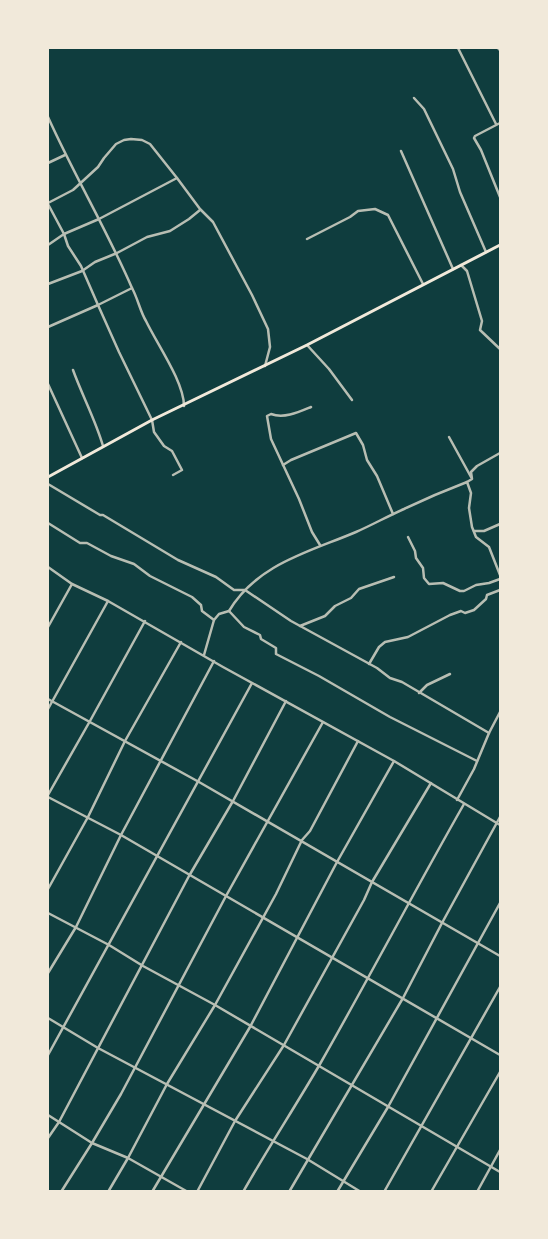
<svg xmlns="http://www.w3.org/2000/svg" width="548" height="1239" viewBox="0 0 548 1239" font-family="Commissioner,sans-serif">
<style>
.lines{fill:none;stroke-linecap:round;stroke-linejoin:round}
.minor{stroke:#b8beb3;stroke-width:2.5}
.tertiary{stroke:#b8beb3;stroke-width:2.5}
.secondary{stroke:#f1e9da;stroke-width:3}
</style>
<rect width="100%" height="100%" fill="#0f3d3e"/>
<g class="lines">
<g class="minor">
<polyline points="458,48 496,124"/>
<polyline points="498,48 500,50"/>
<polyline points="414,98 424,109 453,169 460,192 486,252"/>
<path d="M48,117C74,175 107,230 132,288"/>
<polyline points="500,123 475,136 474,138 481,150 500,197"/>
<polyline points="401,151 453,269"/>
<polyline points="48,163 65,155"/>
<polyline points="48,203 73,190 98,167 104,158 116,144 124,140 131,139 142,140 150,144 177,178 200,209 213,222 252,295 268,329 270,347 265,366"/>
<polyline points="48,204 64,234 99,219 177,178"/>
<polyline points="307,239 350,217 358,211 375,209 388,215 423,284"/>
<path d="M48,245L64,234L68,246L81,266L98,305L132,288C138,299 140,311 146,321C157,344 184,382 184,406"/>
<polyline points="461,265 467,271 482,321 480,330 500,349"/>
<polyline points="48,284 82,271 95,262 117,253 147,237 170,231 189,219 200,210"/>
<polyline points="48,327 98,305 119,352 152,420 154,432 164,446 172,451 182,470 173,475"/>
<polyline points="307,345 329,369 352,400"/>
<path d="M73,370C82,395 96,421 103,446"/>
<polyline points="48,384 82,458"/>
<path d="M311,407C299,412 284,419 271,414L267,416L271,439L299,499L312,532L320,545"/>
<polyline points="449,437 471,477"/>
<polyline points="283,465 291,460 356,433 363,445 367,460 377,476 393,514"/>
<polyline points="467,482 471,493 469,508 472,527 476,537 489,547 500,575"/>
<polyline points="48,484 100,515 103,515 178,560 216,577 234,590 245,590 291,621 377,668 390,678 402,682 489,733"/>
<polyline points="48,523 80,543 87,543 111,556 134,564 150,576 192,597 201,605 202,611 214,620"/>
<polyline points="474,531 484,531 500,524"/>
<polyline points="408,537 415,551 416,558 423,568 424,578 429,584 443,583 460,591 464,591 476,585 489,583 500,579"/>
<polyline points="229,611 244,627 260,635 261,639 276,648 276,654 319,676 390,717 477,761"/>
<polyline points="300,626 325,616 335,606 351,598 359,589 394,577"/>
<polyline points="48,627 72,584"/>
<path d="M204,655L214,620L219,614L229,611C257,564 309,552 356,532C372,525 388,516 404,509C425,499 446,490 467,482L472,479L471,472L477,466L500,453"/>
<polyline points="369,664 379,647 385,642 408,637 450,615 461,611 465,613 474,610 486,599 487,595 500,590"/>
<polyline points="419,693 427,685 450,674"/>
<polyline points="48,699 199,782 500,956"/>
<polyline points="48,709 108,601"/>
<polyline points="48,795 90,721 145,621"/>
<polyline points="48,797 121,835 500,1055"/>
<polyline points="457,800 474,769 489,733 500,712"/>
<polyline points="48,889 88,817 125,741 181,642"/>
<polyline points="48,913 109,945 143,966 215,1005 500,1172"/>
<polyline points="48,973 76,927 121,835 214,661"/>
<polyline points="48,1018 98,1048 307,1159 361,1192"/>
<polyline points="48,1055 252,683"/>
<polyline points="48,1115 92,1143 128,1158 188,1192"/>
<polyline points="48,1138 59,1122 189,876 233,801 286,701"/>
<polyline points="61,1192 92,1143 121,1094 226,896 323,722"/>
<polyline points="152,1192 250,1027 337,862 394,761"/>
<polyline points="197,1192 235,1121 284,1045 364,900 372,882 431,783"/>
<path d="M243,1192C268,1148 295,1107 320,1064C369,978 415,890 464,804"/>
<polyline points="289,1192 403,998 442,923 500,817"/>
<polyline points="337,1192 388,1107 500,903"/>
<polyline points="384,1192 500,987"/>
<polyline points="431,1192 500,1072"/>
<polyline points="477,1192 500,1150"/>
</g>
<g class="tertiary">
<polyline points="48,567 72,584 108,601 223,667 394,761 500,825"/>
<polyline points="108,1192 128,1158 167,1084 215,1005 276,894 302,840 310,831 358,741"/>
</g>
<polyline class="secondary" points="48,477 152,420 307,345 500,245"/>
</g>
<rect width="548" height="1239" fill="none" stroke="#f1e9da" stroke-width="98"/>
</svg>
